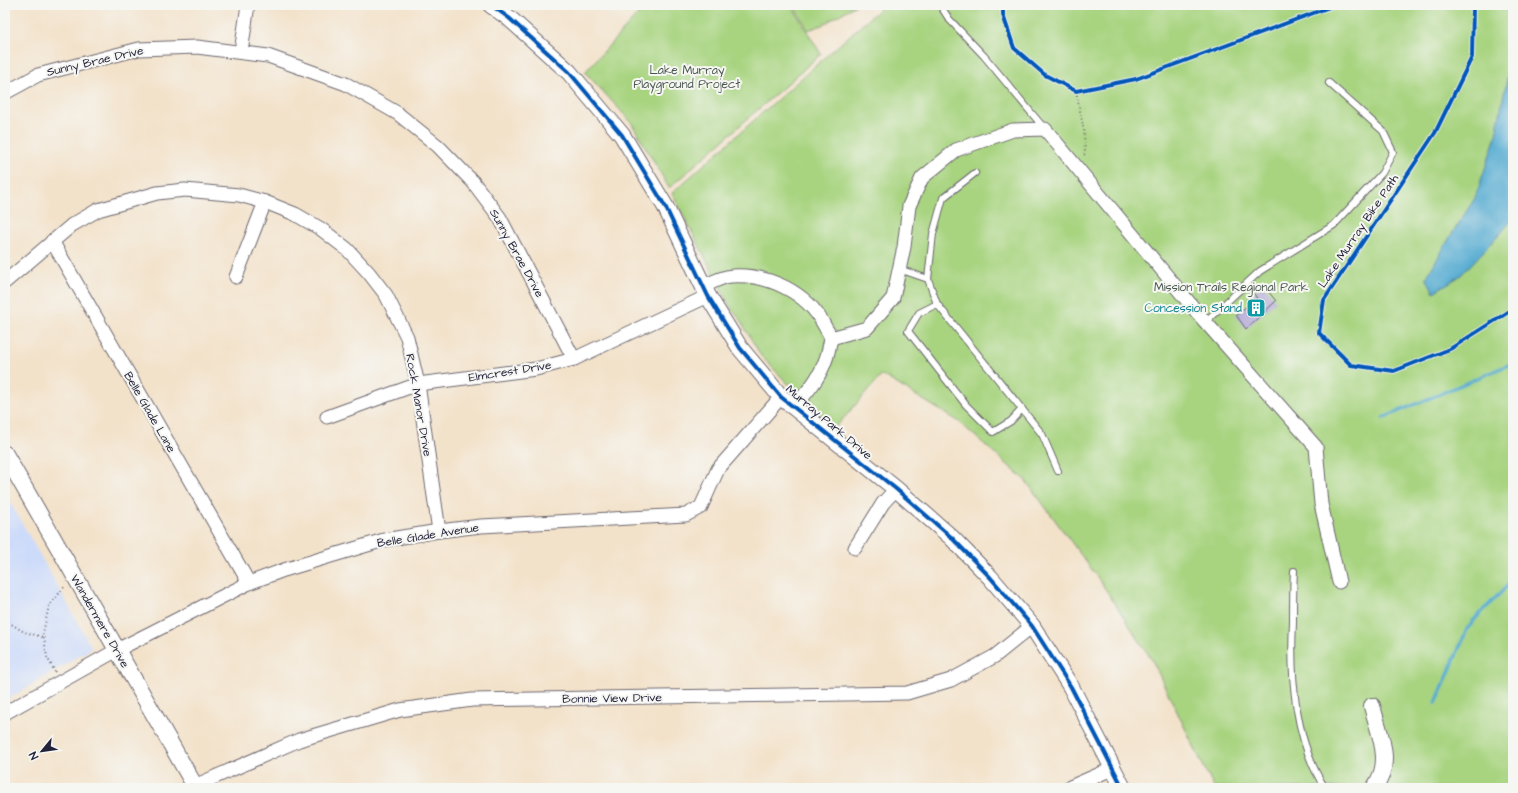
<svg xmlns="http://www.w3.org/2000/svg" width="1518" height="793" viewBox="0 0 1518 793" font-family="'Architects Daughter',sans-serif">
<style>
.built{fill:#cddbfa}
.green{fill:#a8d480;stroke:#657b5e}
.water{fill:#54abd1;stroke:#3b6686}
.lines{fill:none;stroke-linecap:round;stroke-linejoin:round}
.stream{stroke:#54abd1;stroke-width:3.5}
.building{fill:#aba0d3}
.service-casing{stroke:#6b656d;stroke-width:8}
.minor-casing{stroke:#6b656d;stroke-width:15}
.tertiary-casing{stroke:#6b656d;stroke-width:18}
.path{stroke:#6b656d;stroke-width:2;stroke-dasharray:1 3;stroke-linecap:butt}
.service{stroke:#fff;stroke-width:6}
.minor{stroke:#fff;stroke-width:13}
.tertiary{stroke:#fff;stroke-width:16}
.cycleway-casing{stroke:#f6f6f2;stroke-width:6}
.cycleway{stroke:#0057b8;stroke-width:4}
.labels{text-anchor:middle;stroke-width:4;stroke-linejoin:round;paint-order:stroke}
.street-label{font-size:12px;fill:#22223b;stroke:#f6f6f2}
.park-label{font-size:12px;fill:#4a5750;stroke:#f6f6f2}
.culture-label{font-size:12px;fill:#0d838f;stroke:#f6f6f2;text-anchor:end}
</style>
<rect width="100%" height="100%" fill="#f6f6f2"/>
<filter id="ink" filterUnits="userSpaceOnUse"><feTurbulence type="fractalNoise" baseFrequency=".025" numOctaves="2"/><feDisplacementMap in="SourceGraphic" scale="8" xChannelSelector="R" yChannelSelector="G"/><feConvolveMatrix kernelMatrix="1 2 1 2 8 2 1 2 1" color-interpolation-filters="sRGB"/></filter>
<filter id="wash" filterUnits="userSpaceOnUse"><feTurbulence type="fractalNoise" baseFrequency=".012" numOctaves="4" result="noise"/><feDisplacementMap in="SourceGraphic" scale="16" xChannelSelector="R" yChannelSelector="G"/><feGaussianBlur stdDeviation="0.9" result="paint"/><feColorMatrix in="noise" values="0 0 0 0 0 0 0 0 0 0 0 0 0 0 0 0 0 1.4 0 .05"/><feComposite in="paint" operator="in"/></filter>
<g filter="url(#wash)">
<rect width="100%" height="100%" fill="#f3e2ca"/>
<polygon class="built" points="5,493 92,648 5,701"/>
<g class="green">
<polygon points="631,5 791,5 821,54 669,188 631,122 585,72 639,13"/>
<polygon points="793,5 856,5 822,25 808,30"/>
<polygon points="884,5 1513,5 1513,788 1214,788 1152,660 1098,578 1026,481 958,421 882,375 834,429 814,407 808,404 761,356 739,318 732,310 672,193"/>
</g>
<polygon class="water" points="1513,67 1513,219 1501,233 1460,276 1434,292 1426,278 1450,237 1475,198 1495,139 1508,73"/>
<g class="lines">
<g class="stream">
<polyline points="1383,418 1513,363"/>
<polyline points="1436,703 1467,629 1473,621 1513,580"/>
</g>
</g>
<g id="blocks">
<polygon class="building" points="1263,285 1276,301 1246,329 1236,315 1257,298 1253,293"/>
</g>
</g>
<g filter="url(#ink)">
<use href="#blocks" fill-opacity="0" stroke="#6b656d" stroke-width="1"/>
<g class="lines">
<defs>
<g id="service">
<polyline points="940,5 949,19 984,56 1044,128"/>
<polyline points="899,269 928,279 937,304 1042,434 1058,471"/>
<polyline points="928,279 933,234 943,198 975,173"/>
<polyline points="937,304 919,313 908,331 966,405 993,432 1011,421 1022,409"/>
<polyline points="1205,322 1260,271 1334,225 1382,173 1393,152 1383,131 1329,83"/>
<path d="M1294,571C1293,588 1293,605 1293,623C1290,676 1295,742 1325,788"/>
</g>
<g id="minor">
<polyline points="241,52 248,5"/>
<polyline points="5,93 38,75 139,49 197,47 268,56 346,84 397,113 438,146 473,182 500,218 574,359"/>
<polyline points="52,241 249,583"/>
<polyline points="236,277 265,202"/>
<polyline points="5,282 72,225 98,210 157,193 185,190 239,195 265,202 295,214 321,229 347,249 369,273 386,295 407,337 418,384 439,531"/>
<path d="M703,286C712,283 723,276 732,276C768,274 807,292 824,325C826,329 830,334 831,339C831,341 829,345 829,348C824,373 810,389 794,407"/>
<polyline points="831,338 867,328 893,298 904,247 909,206 922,178 956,150 1013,130 1045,129 1201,317 1316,447 1321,504 1339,582"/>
<polyline points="327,417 418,384 536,369 574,359 708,296"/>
<polyline points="855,548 883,503 896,489"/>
<polyline points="5,713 117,650 249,583 284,570 384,540 439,531 481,526 686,515 701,507 718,469 781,397"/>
<polyline points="190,788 299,740 400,710 472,700 907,693 951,680 995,656 1032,626"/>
<polyline points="1068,788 1114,768"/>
</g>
<g id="tertiary">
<polyline points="491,5 509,18 569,72 622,135 665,206 708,296 740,348 781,397 896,489 951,537 990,577 1032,626 1071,687 1123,788"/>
<polyline points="5,454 196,788"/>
<path d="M1372,706C1379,734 1394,762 1374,788"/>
</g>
</defs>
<use href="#service" class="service-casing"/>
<use href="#minor" class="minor-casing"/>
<use href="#tertiary" class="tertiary-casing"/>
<g class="path">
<polyline points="1076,91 1084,131 1085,154 1082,156"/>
<polyline points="5,620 24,632 43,637"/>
<polyline points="55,672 47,657 43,633 49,606 65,586"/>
</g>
<use href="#service" class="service"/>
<use href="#minor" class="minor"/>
<use href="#tertiary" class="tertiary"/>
<defs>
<g id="cycleway">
<polyline points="491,5 509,18 569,72 622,135 665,206 708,296 740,348 781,397 896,489 951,537 990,577 1032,626 1071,687 1123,788"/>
<polyline points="1003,5 1003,15 1014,48 1045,75 1076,91 1136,79 1335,5"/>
<polyline points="1473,5 1472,57 1435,133 1324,300 1319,333 1351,365 1394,371 1450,349 1513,309"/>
</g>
</defs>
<use href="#cycleway" class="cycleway-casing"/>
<use href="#cycleway" class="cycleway"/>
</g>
</g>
<defs>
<symbol id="building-square" viewBox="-11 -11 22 22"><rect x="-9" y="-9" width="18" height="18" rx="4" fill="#0f9aa8" stroke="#f6f6f2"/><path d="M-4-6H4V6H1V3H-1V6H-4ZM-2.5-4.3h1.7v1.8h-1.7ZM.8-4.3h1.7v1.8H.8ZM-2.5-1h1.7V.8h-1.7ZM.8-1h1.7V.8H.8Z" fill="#fff"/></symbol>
</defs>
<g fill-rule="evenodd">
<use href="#building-square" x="1245" y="297" width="22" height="22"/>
</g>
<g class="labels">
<g class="street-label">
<text transform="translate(95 61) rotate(-13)" y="4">Sunny Brae Drive</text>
<text transform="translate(1358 231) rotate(-56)" y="4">Lake Murray Bike Path</text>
<text transform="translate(517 253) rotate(61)" y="4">Sunny Brae Drive</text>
<text transform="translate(510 371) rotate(-9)" y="4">Elmcrest Drive</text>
<text transform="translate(419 405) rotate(80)" y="4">Rock Manor Drive</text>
<text transform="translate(150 412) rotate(60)" y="4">Belle Glade Lane</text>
<text transform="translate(829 422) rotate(40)" y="4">Murray Park Drive</text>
<text transform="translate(428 535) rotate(-9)" y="4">Belle Glade Avenue</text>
<text transform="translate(100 621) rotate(60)" y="4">Wandermere Drive</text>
<text transform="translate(612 698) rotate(-1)" y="4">Bonnie View Drive</text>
</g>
<g class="park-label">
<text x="687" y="74">Lake Murray<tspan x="687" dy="14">Playground Project</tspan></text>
<text x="1231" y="291">Mission Trails Regional Park</text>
</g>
<g class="culture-label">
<text x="1242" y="312">Concession Stand</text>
</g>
</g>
<rect width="1518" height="793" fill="none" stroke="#f6f6f2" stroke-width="20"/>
<g transform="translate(42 751) rotate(241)" stroke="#f6f6f2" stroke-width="3" paint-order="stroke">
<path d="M0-3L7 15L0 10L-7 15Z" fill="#22223b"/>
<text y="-6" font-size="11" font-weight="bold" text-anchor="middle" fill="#22223b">N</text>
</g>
</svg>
